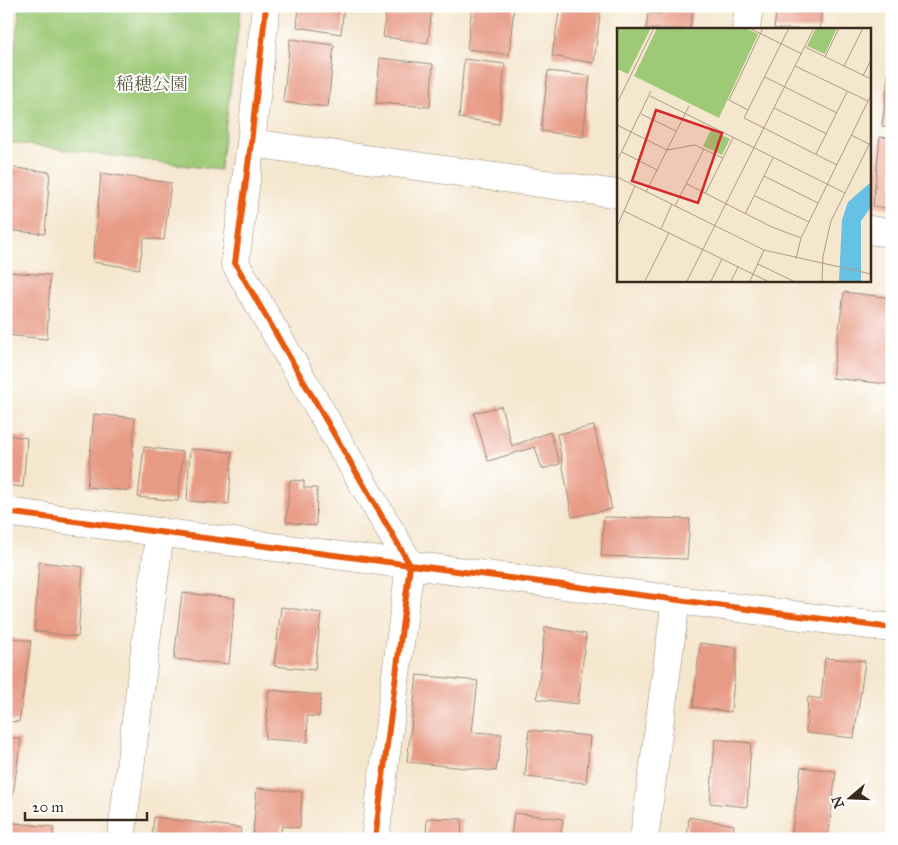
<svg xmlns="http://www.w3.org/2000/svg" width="898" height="845" viewBox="0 0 898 845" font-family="'IM FELL Great Primer','Noto Serif JP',serif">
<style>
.green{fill:#9eca77;stroke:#6c7a4a}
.building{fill:#e79a84}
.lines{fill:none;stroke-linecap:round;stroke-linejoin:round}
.street-casing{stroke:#988876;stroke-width:29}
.street{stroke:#fff;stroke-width:28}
.cycleway-casing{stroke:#fff;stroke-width:9}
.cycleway{stroke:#e8590c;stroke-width:6}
.labels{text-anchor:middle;stroke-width:4;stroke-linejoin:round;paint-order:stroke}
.park-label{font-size:18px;fill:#595a39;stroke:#fff}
.inset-road{fill:none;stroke:#ab9b88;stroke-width:1}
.view{fill:#d62828;fill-opacity:0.15;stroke:#d62828;stroke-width:2.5}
.inset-edge{fill:none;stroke:#3b2a1e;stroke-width:2.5}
</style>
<rect width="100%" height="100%" fill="#fff"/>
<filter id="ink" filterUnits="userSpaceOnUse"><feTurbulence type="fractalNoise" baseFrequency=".02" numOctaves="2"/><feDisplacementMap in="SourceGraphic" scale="10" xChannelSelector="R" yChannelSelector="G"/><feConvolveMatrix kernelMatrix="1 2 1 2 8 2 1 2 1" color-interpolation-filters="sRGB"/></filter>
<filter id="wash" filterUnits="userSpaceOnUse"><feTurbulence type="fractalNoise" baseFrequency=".0096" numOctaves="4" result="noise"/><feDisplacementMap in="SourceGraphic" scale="20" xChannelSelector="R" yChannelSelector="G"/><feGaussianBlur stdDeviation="1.12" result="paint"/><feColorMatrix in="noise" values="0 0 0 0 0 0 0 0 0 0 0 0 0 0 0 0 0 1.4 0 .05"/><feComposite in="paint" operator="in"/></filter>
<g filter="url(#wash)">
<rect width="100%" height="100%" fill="#f5e6ce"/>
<polygon class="green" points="20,6 241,6 220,170 6,142 6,119"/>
<g id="blocks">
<g class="building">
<polygon points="299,6 344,6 341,34 297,27"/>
<polygon points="387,6 432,6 428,43 383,37"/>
<polygon points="472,6 514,6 509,55 467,49"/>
<polygon points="560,6 601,6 594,63 552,56"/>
<polygon points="661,6 693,6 690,29 646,29 648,13 660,14"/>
<polygon points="777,6 822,6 820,29 774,29"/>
<polygon points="290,39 334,45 328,107 283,102"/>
<polygon points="891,52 892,52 892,127 882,126"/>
<polygon points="380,58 433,64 430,107 376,103"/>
<polygon points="464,59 505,64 499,124 459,118"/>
<polygon points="548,71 590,76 583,137 541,131"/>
<polygon points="880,137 892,138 892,209 873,206"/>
<polygon points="6,167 50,172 45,234 6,230"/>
<polygon points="101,173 171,183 164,240 144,238 139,269 93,262"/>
<polygon points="6,272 50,275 47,339 6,335"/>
<polygon points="844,292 892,298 892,348 888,384 832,378"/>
<polygon points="501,406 512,446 550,432 560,464 542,469 535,447 488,461 474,413"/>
<polygon points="94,414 135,418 130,491 87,487"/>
<polygon points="594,426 612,509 572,517 557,434"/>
<polygon points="6,435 27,438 23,487 6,485"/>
<polygon points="144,447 183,452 178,501 138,497"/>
<polygon points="190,449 232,452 229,504 187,501"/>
<polygon points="290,480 304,481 304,488 317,488 316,526 286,522"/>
<polygon points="604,517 690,519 687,559 601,556"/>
<polygon points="39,562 83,567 78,637 34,631"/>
<polygon points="182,593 235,598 229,664 174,659"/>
<polygon points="281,607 321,613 315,670 274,666"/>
<polygon points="545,627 586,634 578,704 537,699"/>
<polygon points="6,637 31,641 19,722 6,721"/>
<polygon points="700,643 737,648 731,712 693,707"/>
<polygon points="825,658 865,661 854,738 806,733 808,697 821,699"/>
<polygon points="417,675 478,681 472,732 502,734 496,771 407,762"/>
<polygon points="269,690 321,695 319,717 307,716 308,742 265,739"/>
<polygon points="529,730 590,736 586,783 525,777"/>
<polygon points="6,737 21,739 12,801 6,801"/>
<polygon points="715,739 751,743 747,807 710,803"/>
<polygon points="801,767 836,771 828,839 791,839"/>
<polygon points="257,788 302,792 300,828 282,826 280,835 253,834"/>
<polygon points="514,813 563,819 560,839 511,839"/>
<polygon points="154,817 241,828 239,839 152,839"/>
<polygon points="689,817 734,825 732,839 687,839"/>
<polygon points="427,818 462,819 461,839 426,839"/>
<polygon points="6,822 53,827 53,839 6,839"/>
</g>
</g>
</g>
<g filter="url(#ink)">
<use href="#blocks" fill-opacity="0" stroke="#988876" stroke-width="1"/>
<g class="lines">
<defs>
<g id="street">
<polyline points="266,6 251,143 235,263 410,565 375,839"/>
<polyline points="746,29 749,6"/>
<polyline points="251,143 618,194"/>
<polyline points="869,230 892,233"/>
<polyline points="6,512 892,628"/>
<polyline points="121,839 160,532"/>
<polyline points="644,839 676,600"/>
</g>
</defs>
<use href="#street" class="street-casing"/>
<use href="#street" class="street"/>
<defs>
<g id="cycleway">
<polyline points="266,6 251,143 235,263 410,565 375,839"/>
<polyline points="6,512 892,628"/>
</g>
</defs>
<use href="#cycleway" class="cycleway-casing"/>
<use href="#cycleway" class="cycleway"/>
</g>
</g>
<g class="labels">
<g class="park-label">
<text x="152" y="90">稲穂公園</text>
</g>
</g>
<g transform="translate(617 28)">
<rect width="254" height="254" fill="#f5e6ce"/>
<path d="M0,0H34L11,46L0,41ZM40,0H128L141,6L102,90L17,48ZM199,0H220L208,26L190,18ZM94,102L113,111L105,127L86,118Z" fill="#9eca77"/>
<path d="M254,154V179L244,193V253H222L225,192L231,174Z" fill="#66c1e4"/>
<path class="inset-road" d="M132,0L185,26M172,0L127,90L220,137M188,19L254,51M208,29L222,0M178,38L251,73M227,38L246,0M246,48L254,32M148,49L220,85M33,68L228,165M0,75L37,0M157,80L210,106M131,82L112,72L146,0M24,86L59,103M0,97L50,122L78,117L106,130M234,107L252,116M5,124L40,142M199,126L230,64M0,133L34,63M147,148L201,175M0,149L147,222L254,246M70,156L155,199L184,210M29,164L72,78M88,166L116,110M138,168L192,194M58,178L87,121M7,183L150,253M128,186L156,130M0,199L18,158M44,201L55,176M179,231L184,210L254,67M141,236L176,253M28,253L52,205M70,253L197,0M94,253L105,231M114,253L121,239M133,253L147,222M205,253L206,228L214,193L254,113"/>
<path class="view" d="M39,82L105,105L81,175L15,153Z"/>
<rect width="254" height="254" class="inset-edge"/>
</g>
<rect width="898" height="845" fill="none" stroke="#fff" stroke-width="25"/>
<g transform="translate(850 798) rotate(251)" stroke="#ffffff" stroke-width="4" paint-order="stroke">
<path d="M0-4L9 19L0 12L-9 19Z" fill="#3b2a1e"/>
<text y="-8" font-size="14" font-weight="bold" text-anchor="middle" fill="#3b2a1e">N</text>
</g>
<path d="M25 812v8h122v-8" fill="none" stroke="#3b2a1e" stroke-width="2.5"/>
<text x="32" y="812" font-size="15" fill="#3b2a1e" stroke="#ffffff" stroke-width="4" paint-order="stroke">20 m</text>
</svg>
